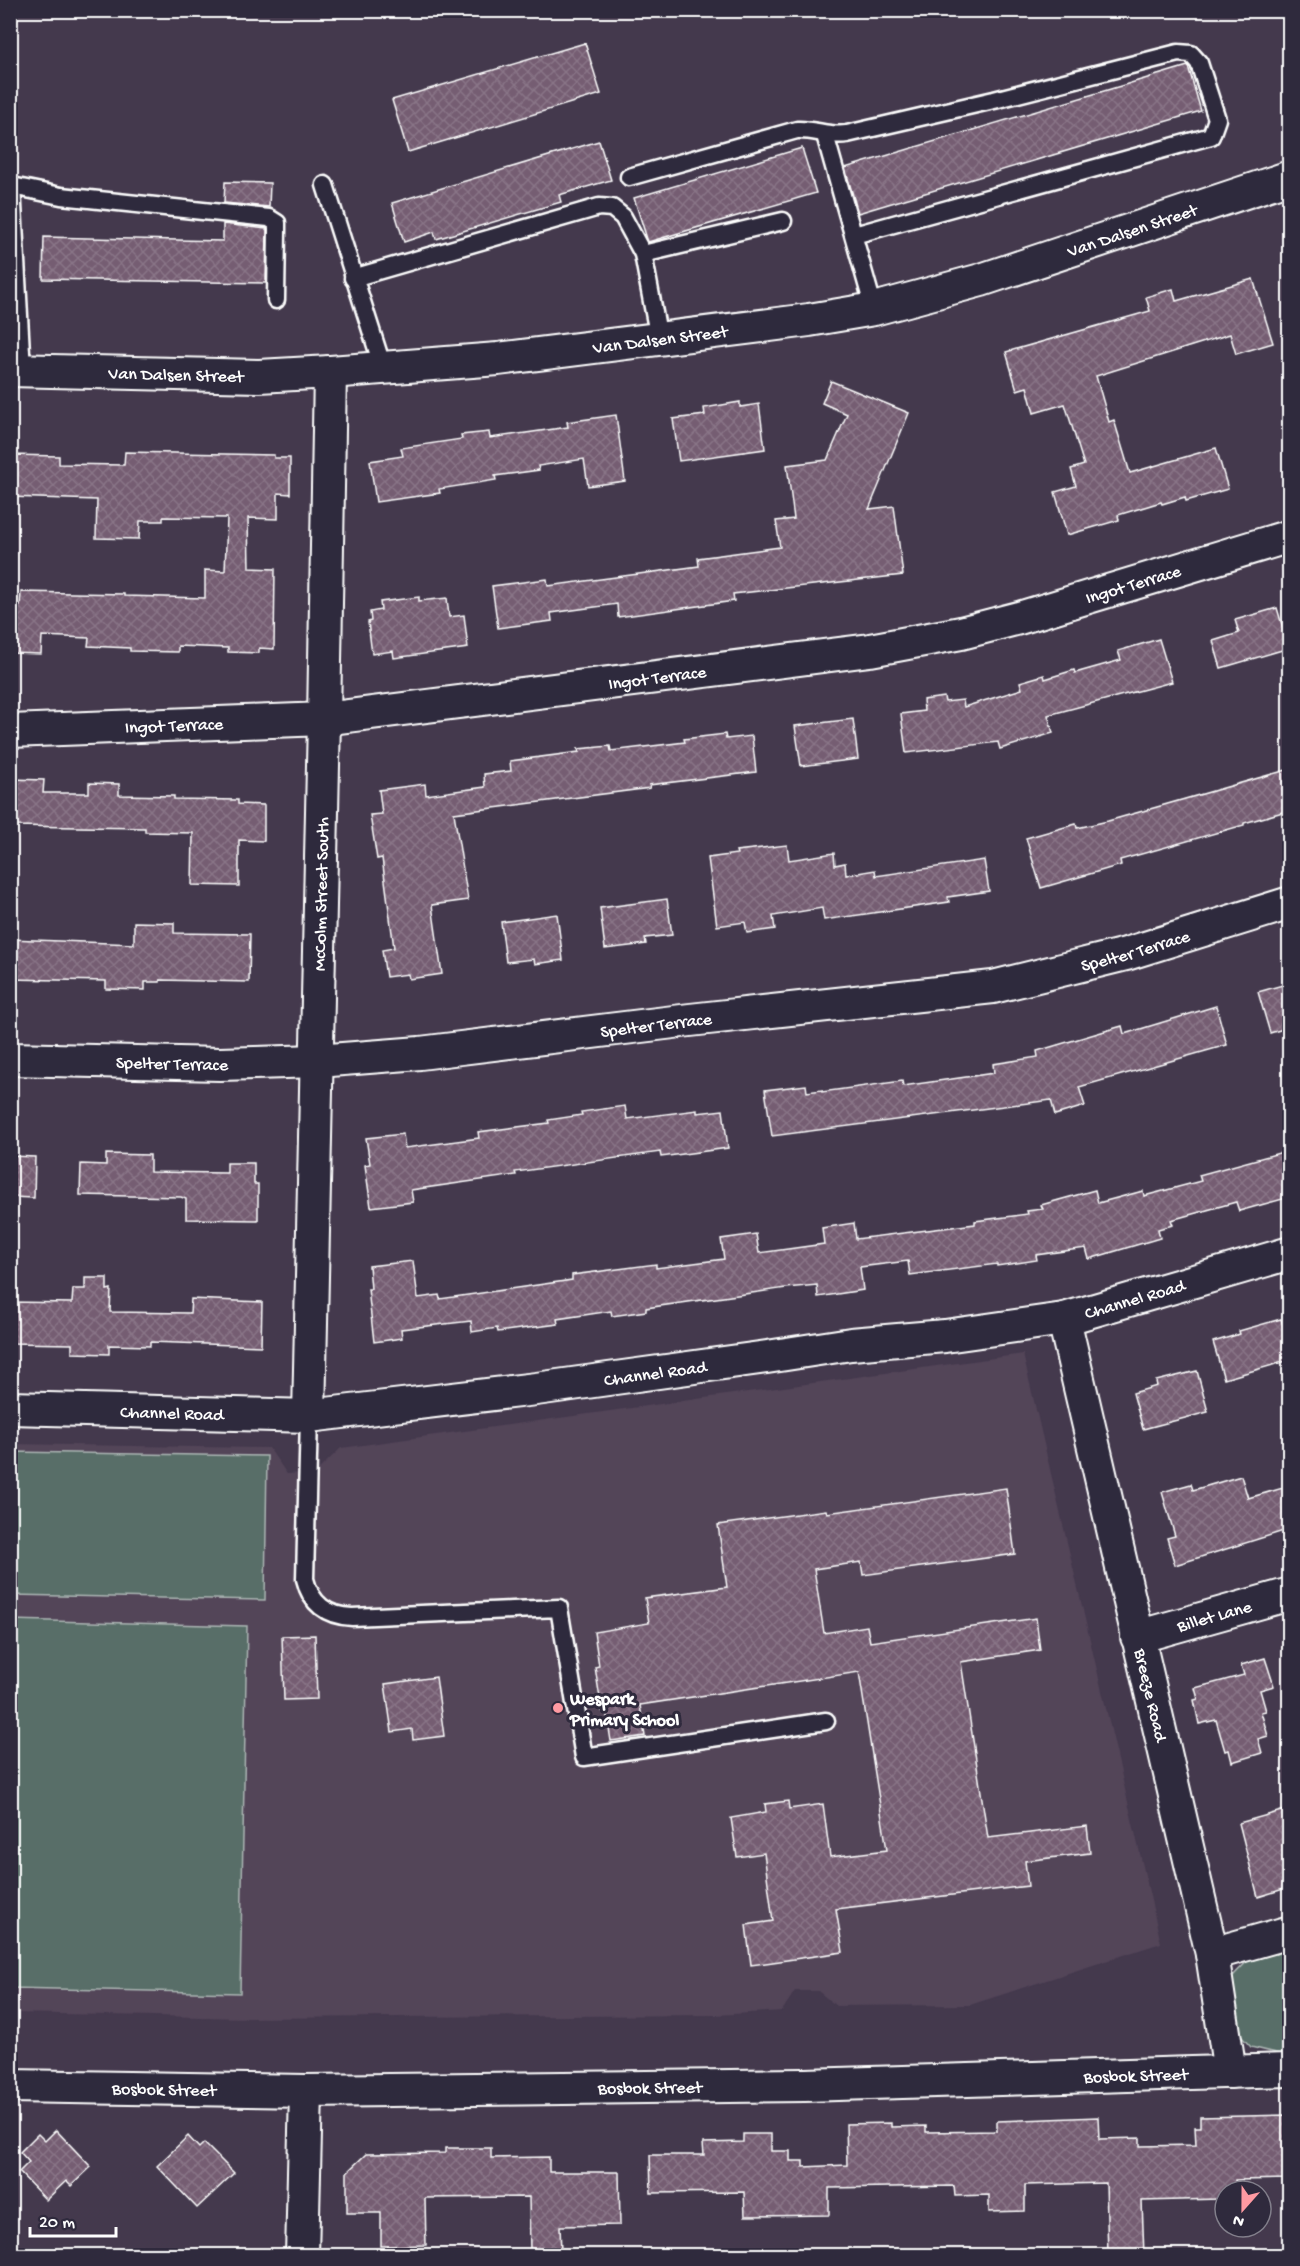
<svg xmlns="http://www.w3.org/2000/svg" width="1300" height="2266" viewBox="0 0 1300 2266" font-family="'Gochi Hand',sans-serif">
<style>
.built{fill:#524458}
.green{fill:#596e68;stroke:#acb6b4;stroke-width:1.5}
.building{fill:url(#building-cross-hatch);stroke:#fff;stroke-width:1.5}
.lines{fill:none;stroke-linecap:round;stroke-linejoin:round}
.lane-casing{stroke:#fff;stroke-width:21}
.street-casing{stroke:#fff;stroke-width:36}
.lane{stroke:#2f2a3d;stroke-width:16}
.street{stroke:#2f2a3d;stroke-width:32}
.poi-dot{fill:#ff9aa2;stroke:#2f2a3d;stroke-width:2}
.labels{text-anchor:middle;stroke-width:6;stroke-linejoin:round;paint-order:stroke}
.street-label{font-size:18px;fill:#fff;stroke:#2f2a3d}
.poi-label{font-size:18px;font-weight:bold;fill:#fff;stroke:#2f2a3d;text-anchor:start}
</style>
<defs>
<pattern id="building-cross-hatch" width="8" height="8" patternUnits="userSpaceOnUse" patternTransform="scale(1.5)"><rect width="8" height="8" fill="#745d72"/><path d="M0 0l8 8M0 8l8-8" fill="none" stroke="#897587"/></pattern>
</defs>
<rect width="100%" height="100%" fill="#44394d"/>
<filter id="ink" filterUnits="userSpaceOnUse"><feTurbulence type="fractalNoise" baseFrequency=".0167" numOctaves="2"/><feDisplacementMap in="SourceGraphic" scale="12" xChannelSelector="R" yChannelSelector="G"/><feConvolveMatrix kernelMatrix="1 2 1 2 8 2 1 2 1" color-interpolation-filters="sRGB"/></filter>
<g filter="url(#ink)">
<polygon class="built" points="1023,1354 1161,1943 970,2005 836,2006 818,1991 795,1991 782,2011 717,2015 246,2018 11,2013 11,1444 269,1448 287,1474 316,1472 341,1448"/>
<g class="green">
<polygon points="11,1452 267,1456 265,1600 11,1595"/>
<polygon points="11,1620 247,1626 240,1993 11,1988"/>
<polygon points="1289,1941 1289,2056 1251,2047 1231,2025 1226,1999 1232,1977 1258,1950"/>
</g>
<g class="building">
<polygon points="585,43 601,94 408,152 392,100"/>
<polygon points="1188,66 1201,111 858,213 845,168"/>
<polygon points="599,141 611,180 559,195 561,202 436,239 434,232 404,242 392,203"/>
<polygon points="802,148 816,193 648,242 634,198"/>
<polygon points="225,182 270,183 269,207 224,203"/>
<polygon points="223,224 267,229 266,283 43,279 44,237 223,241"/>
<polygon points="1253,279 1273,343 1236,354 1230,334 1096,376 1109,422 1114,420 1130,473 1216,448 1228,489 1186,501 1185,497 1162,504 1161,502 1118,515 1119,520 1067,535 1055,492 1076,486 1071,469 1084,465 1065,404 1034,413 1027,387 1017,390 1006,352 1150,311 1146,297 1173,289 1176,301"/>
<polygon points="831,381 909,413 869,509 894,506 903,575 733,594 734,601 618,617 617,604 551,613 552,621 498,628 492,586 547,579 548,586 699,566 698,558 780,547 776,521 794,519 787,465 827,460 847,414 822,403"/>
<polygon points="740,402 740,407 759,404 765,449 679,461 673,419 705,415 704,408"/>
<polygon points="616,415 625,481 588,486 584,459 538,466 539,470 495,476 496,480 439,489 440,493 376,502 370,461 403,456 401,448 462,439 461,435 489,432 490,438 568,427 567,422"/>
<polygon points="125,452 274,455 274,458 290,458 290,494 278,493 278,519 248,518 249,568 275,569 274,649 259,648 259,653 228,652 228,648 178,646 178,652 130,651 130,648 88,646 89,638 42,636 41,654 10,653 10,606 20,606 21,592 124,594 124,596 205,598 205,570 225,571 227,518 163,517 163,521 140,521 139,539 96,538 97,500 10,497 10,455 59,456 59,464 124,465"/>
<polygon points="419,597 419,601 447,598 449,617 464,615 468,648 394,658 393,651 372,654 368,622 371,621 370,612 381,610 380,602"/>
<polygon points="1277,608 1289,648 1221,668 1213,641 1239,633 1235,620"/>
<polygon points="1159,639 1172,682 1048,715 1053,733 1000,749 998,742 906,753 901,714 924,711 923,700 944,697 945,702 963,700 964,707 1022,689 1020,682 1044,675 1045,679 1074,670 1075,673 1121,660 1118,651"/>
<polygon points="853,719 858,759 801,766 795,726"/>
<polygon points="725,734 726,739 752,736 756,772 649,785 650,788 454,813 468,900 432,905 442,974 409,979 408,974 386,977 382,950 394,948 382,858 377,859 370,815 382,814 379,790 425,784 426,795 485,787 484,774 511,771 510,761 579,752 578,749 610,746 611,751 685,742 684,739"/>
<polygon points="1290,769 1290,810 1244,823 1244,825 1120,860 1121,865 1041,888 1026,838 1076,824 1077,828 1108,821"/>
<polygon points="10,779 44,780 43,793 89,793 89,783 119,784 119,795 174,796 174,799 238,800 238,804 264,805 264,841 239,840 239,886 192,885 193,833 145,832 145,828 10,826"/>
<polygon points="787,845 789,860 834,853 835,865 845,863 846,875 875,870 876,876 984,860 989,891 948,897 949,902 824,920 822,908 773,916 775,929 747,933 745,922 717,926 708,858 737,854 736,851"/>
<polygon points="667,899 672,935 645,938 646,944 605,949 600,908"/>
<polygon points="557,914 563,960 535,964 534,959 506,962 501,922"/>
<polygon points="134,922 174,923 174,933 250,934 249,982 160,980 160,982 145,982 145,990 106,989 106,981 10,979 10,939 134,944"/>
<polygon points="1290,983 1290,1027 1270,1033 1258,992"/>
<polygon points="1216,1006 1227,1045 1079,1087 1085,1106 1055,1115 1051,1100 772,1136 765,1090 806,1085 807,1092 822,1090 822,1092 902,1081 903,1086 994,1073 993,1064 1038,1057 1037,1051 1122,1026 1124,1034"/>
<polygon points="625,1106 627,1119 697,1110 697,1113 723,1110 728,1148 661,1157 660,1152 515,1172 516,1175 411,1190 413,1202 371,1207 365,1165 370,1164 366,1138 403,1134 405,1148 479,1138 478,1132 549,1123 548,1120 582,1115 581,1112"/>
<polygon points="1290,1150 1290,1197 1239,1211 1236,1202 1171,1220 1173,1225 1158,1229 1160,1238 1089,1259 1086,1248 1036,1255 1037,1260 997,1266 997,1264 910,1275 908,1261 860,1267 863,1290 818,1297 817,1285 786,1288 646,1308 646,1311 612,1316 611,1311 557,1319 558,1324 498,1332 497,1328 472,1332 471,1321 401,1329 402,1338 374,1342 368,1289 371,1289 369,1266 413,1261 418,1298 439,1295 440,1299 572,1280 572,1275 656,1264 656,1268 724,1259 721,1239 756,1234 759,1253 824,1244 822,1228 854,1223 856,1239 975,1224 975,1221 1028,1214 1027,1211 1043,1209 1041,1205 1095,1190 1098,1203 1143,1191 1144,1196 1201,1181 1199,1175"/>
<polygon points="106,1154 150,1155 150,1172 227,1173 227,1163 254,1163 254,1184 258,1184 258,1220 186,1219 186,1199 181,1197 80,1195 81,1164 106,1165"/>
<polygon points="10,1156 35,1157 34,1198 10,1197"/>
<polygon points="85,1278 107,1278 107,1290 111,1289 110,1312 190,1313 191,1299 262,1302 261,1346 150,1342 150,1346 109,1345 109,1354 72,1353 72,1344 10,1343 10,1302 72,1303 73,1289 85,1289"/>
<polygon points="1281,1319 1290,1347 1290,1360 1224,1379 1213,1342 1240,1334 1239,1331"/>
<polygon points="1197,1371 1208,1412 1143,1429 1133,1393 1157,1386 1156,1381"/>
<polygon points="1241,1476 1248,1498 1290,1486 1290,1529 1175,1565 1167,1538 1175,1536 1162,1492 1191,1484 1193,1490"/>
<polygon points="1006,1488 1015,1554 863,1575 861,1562 814,1569 824,1633 867,1626 870,1642 1036,1618 1040,1650 961,1662 988,1838 1087,1826 1090,1853 1025,1861 1028,1886 836,1909 843,1952 751,1965 746,1925 773,1921 764,1853 737,1857 731,1818 766,1812 765,1804 788,1801 789,1809 823,1804 830,1857 887,1850 859,1672 640,1705 645,1736 611,1741 606,1710 602,1711 595,1667 599,1666 594,1632 649,1623 645,1598 727,1587 718,1525 826,1510 827,1513"/>
<polygon points="315,1635 317,1699 284,1700 282,1636"/>
<polygon points="1265,1658 1274,1686 1260,1690 1266,1711 1261,1712 1268,1736 1258,1739 1262,1753 1232,1762 1229,1750 1225,1751 1216,1720 1199,1724 1194,1700 1198,1699 1195,1688 1244,1675 1241,1665"/>
<polygon points="436,1677 444,1736 413,1740 412,1729 392,1732 385,1684"/>
<polygon points="1285,1810 1290,1826 1290,1887 1258,1897 1239,1823"/>
<polygon points="1290,2115 1290,2179 1235,2180 1236,2191 1225,2191 1225,2197 1219,2197 1219,2199 1142,2201 1144,2256 1108,2256 1106,2183 1025,2185 1025,2211 989,2212 989,2195 955,2196 954,2186 829,2188 829,2215 745,2216 744,2192 651,2193 650,2155 704,2155 703,2143 743,2142 743,2134 771,2134 771,2151 790,2151 790,2161 803,2161 803,2167 847,2165 846,2124 891,2123 891,2127 926,2126 926,2132 997,2131 997,2121 1098,2117 1099,2139 1140,2138 1140,2146 1196,2145 1195,2127 1200,2127 1200,2117"/>
<polygon points="56,2130 91,2167 71,2186 66,2181 46,2200 19,2172 29,2162 20,2152 38,2134 45,2141"/>
<polygon points="188,2136 199,2148 204,2143 234,2173 197,2208 157,2166"/>
<polygon points="445,2148 491,2148 491,2158 549,2157 549,2172 619,2172 620,2225 560,2226 561,2252 530,2252 529,2197 425,2198 426,2245 381,2246 381,2213 347,2213 347,2172 366,2154 445,2153"/>
</g>
<g class="lines">
<defs>
<g id="lane">
<polyline points="825,135 874,309"/>
<path d="M629,177L797,130C815,129 829,137 847,134L994,100L1178,53L1191,54L1199,63L1217,119L1211,136L854,235"/>
<polyline points="325,185 383,368"/>
<polyline points="10,186 12,186 22,371"/>
<polyline points="12,186 61,196 269,218 277,223 277,231 276,300"/>
<polyline points="643,254 783,221"/>
<polyline points="353,278 599,207 612,208 623,217 643,254 659,339"/>
<path d="M309,1416L305,1579C311,1604 327,1616 352,1617L559,1608L584,1757L826,1721"/>
</g>
<g id="street">
<path id="s1" d="M10,370L259,376L330,372L498,359L809,320L874,309L981,280L1290,177"/>
<path id="s2" d="M10,731L324,719L870,650L961,633L1019,618L1290,536"/>
<path id="s3" d="M10,1059L220,1064L317,1061L420,1053L690,1020L993,987L1126,954L1290,903"/>
<path id="s4" d="M1064,1319L1212,1954L1230,2072"/>
<path id="s5" d="M10,1408L309,1416L536,1389L767,1357L851,1344L945,1336L1064,1319L1290,1253"/>
<path id="s6" d="M309,1416L324,719L330,372"/>
<path id="s7" d="M1137,1637L1290,1594"/>
<polyline points="1212,1954 1290,1932"/>
<path id="s8" d="M10,2086L306,2091L805,2085L1290,2070"/>
<polyline points="302,2256 306,2091"/>
</g>
</defs>
<use href="#lane" class="lane-casing"/>
<use href="#street" class="street-casing"/>
<use href="#lane" class="lane"/>
<use href="#street" class="street"/>
</g>
</g>
<circle class="poi-dot" cx="558" cy="1708" r="6"/>
<g class="labels">
<g class="street-label">
<text dy="6" stroke="none"><textPath href="#s1" startOffset="1138">Van Dalsen Street</textPath></text>
<text dy="6" stroke="none"><textPath href="#s1" startOffset="652">Van Dalsen Street</textPath></text>
<text dy="6" stroke="none"><textPath href="#s1" startOffset="166">Van Dalsen Street</textPath></text>
<text dy="6" stroke="none"><textPath href="#s2" startOffset="1136">Ingot Terrace</textPath></text>
<text dy="6" stroke="none"><textPath href="#s2" startOffset="650">Ingot Terrace</textPath></text>
<text dy="6" stroke="none"><textPath href="#s2" startOffset="164">Ingot Terrace</textPath></text>
<text dy="6" stroke="none"><textPath href="#s6" startOffset="522">McColm Street South</textPath></text>
<text dy="6" stroke="none"><textPath href="#s3" startOffset="1134">Spelter Terrace</textPath></text>
<text dy="6" stroke="none"><textPath href="#s3" startOffset="648">Spelter Terrace</textPath></text>
<text dy="6" stroke="none"><textPath href="#s3" startOffset="162">Spelter Terrace</textPath></text>
<text dy="6" stroke="none"><textPath href="#s5" startOffset="1134">Channel Road</textPath></text>
<text dy="6" stroke="none"><textPath href="#s5" startOffset="648">Channel Road</textPath></text>
<text dy="6" stroke="none"><textPath href="#s5" startOffset="162">Channel Road</textPath></text>
<text dy="6" stroke="none"><textPath href="#s7" startOffset="80">Billet Lane</textPath></text>
<text dy="6" stroke="none"><textPath href="#s4" startOffset="386">Breeze Road</textPath></text>
<text dy="6" stroke="none"><textPath href="#s8" startOffset="1126">Bosbok Street</textPath></text>
<text dy="6" stroke="none"><textPath href="#s8" startOffset="640">Bosbok Street</textPath></text>
<text dy="6" stroke="none"><textPath href="#s8" startOffset="154">Bosbok Street</textPath></text>
</g>
<g class="poi-label">
<text x="570" y="1704">Wespark<tspan x="570" dy="21">Primary School</tspan></text>
</g>
</g>
<rect width="1300" height="2266" fill="none" stroke="#2f2a3d" stroke-width="36"/>
<rect x="18" y="18" width="1264" height="2230" fill="none" stroke="#fff" stroke-width="2" filter="url(#ink)"/>
<g transform="translate(1243 2209) rotate(201)"><circle r="28" fill="#2f2a3d" stroke="#827f8b" stroke-width="1.5"/>
<path d="M0-4.5L10 22L0 15L-10 22Z" fill="#ff9aa2"/>
<text y="-9" font-size="16" font-weight="bold" text-anchor="middle" fill="#ffffff">N</text>
</g>
<path d="M30 2227v9h86v-9" fill="none" stroke="#ffffff" stroke-width="3"/>
<text x="39" y="2227" font-size="18" fill="#ffffff" stroke="#2f2a3d" stroke-width="4.5" paint-order="stroke">20 m</text>
</svg>
